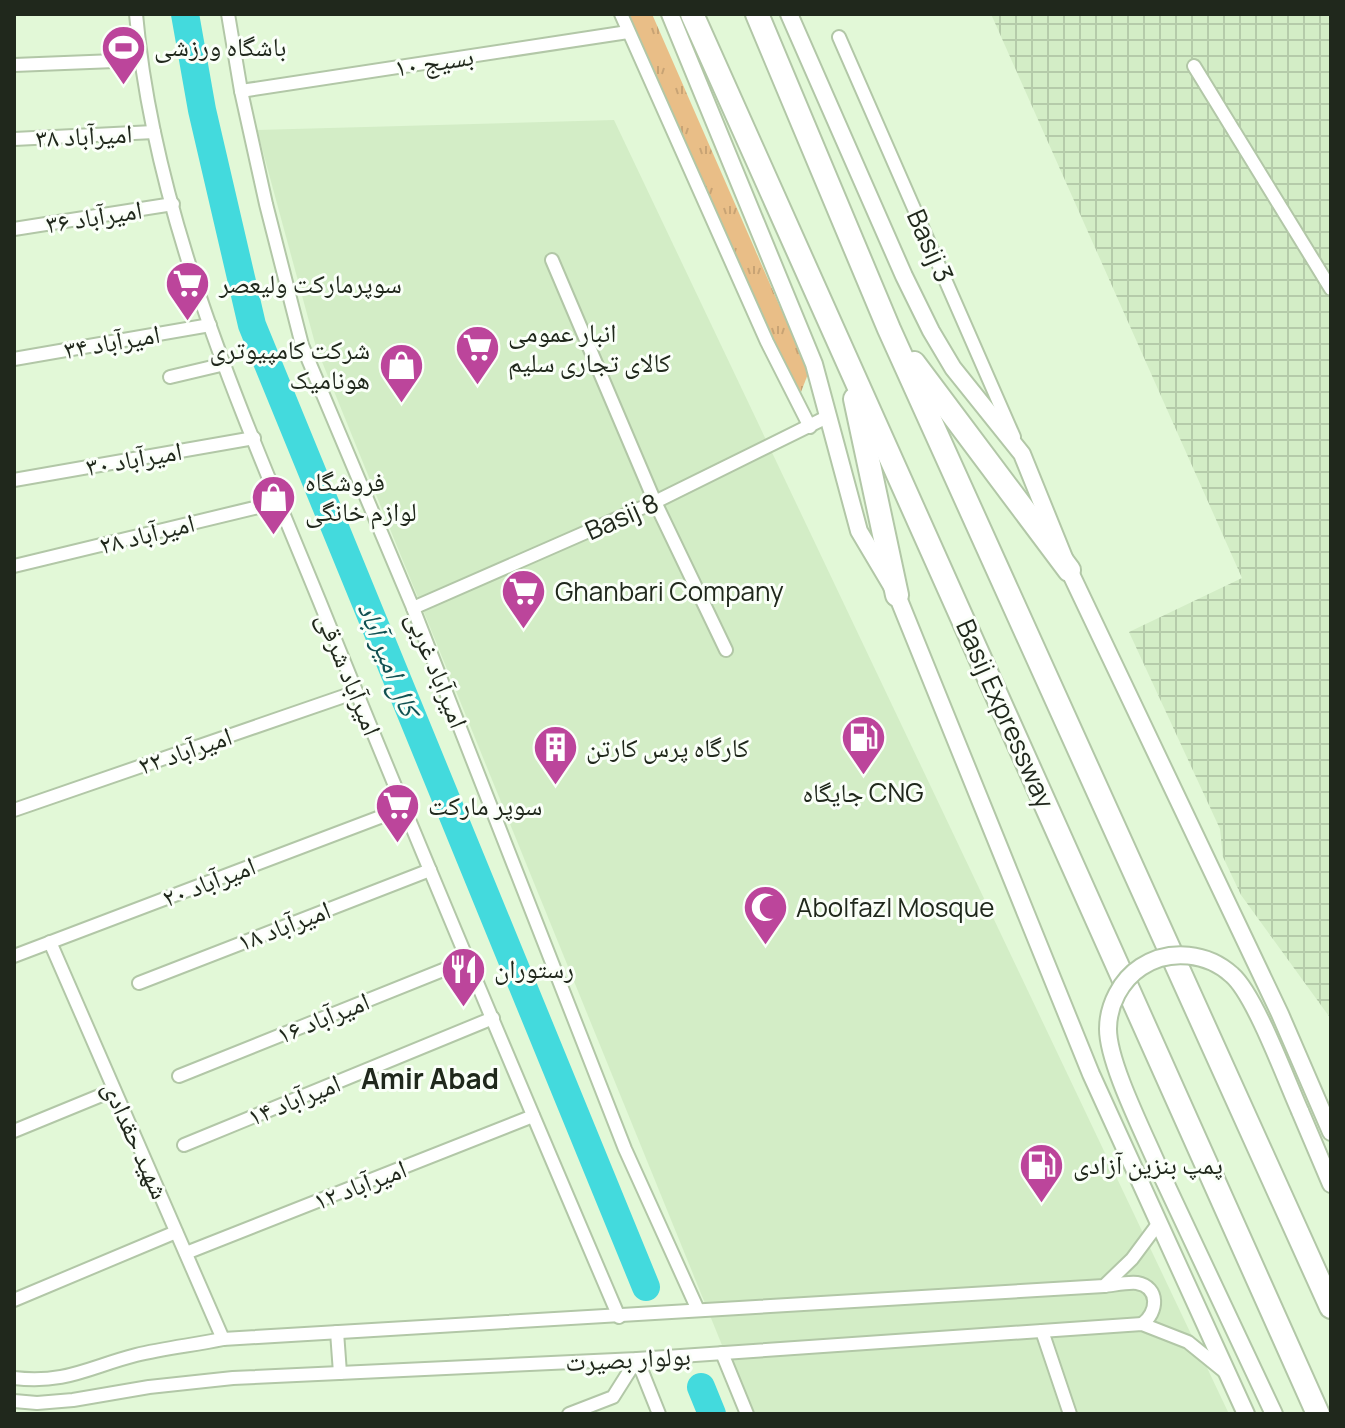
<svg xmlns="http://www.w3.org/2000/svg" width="1345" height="1428" viewBox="0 0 1345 1428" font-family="Manrope,'Noto Naskh Arabic',sans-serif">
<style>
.built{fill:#d3edc6}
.industrial{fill:url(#industrial-grid)}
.grass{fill:url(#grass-tufts)}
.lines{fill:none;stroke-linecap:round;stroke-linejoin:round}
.river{stroke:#43dadd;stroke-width:28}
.street-casing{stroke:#b2c7a7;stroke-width:16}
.secondary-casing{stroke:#b2c7a7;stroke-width:20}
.highway-casing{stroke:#b2c7a7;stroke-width:26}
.street{stroke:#fff;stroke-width:12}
.secondary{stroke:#fff;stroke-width:16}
.highway{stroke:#fff;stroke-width:22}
.secondary-bridge-casing{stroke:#b2c7a7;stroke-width:20;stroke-linecap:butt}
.secondary-bridge{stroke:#fff;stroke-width:16}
.labels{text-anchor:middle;stroke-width:6;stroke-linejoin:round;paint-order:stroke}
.poi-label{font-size:26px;fill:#20281c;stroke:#fafff8;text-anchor:start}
.street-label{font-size:26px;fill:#20281c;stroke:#fafff8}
.water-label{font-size:28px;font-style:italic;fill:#115152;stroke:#fafff8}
.neighbourhood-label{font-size:28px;font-weight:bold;fill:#20281c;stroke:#fafff8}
</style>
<defs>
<pattern id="industrial-grid" width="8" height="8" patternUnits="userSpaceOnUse" patternTransform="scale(2)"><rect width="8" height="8" fill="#d3edc6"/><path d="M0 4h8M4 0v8" fill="none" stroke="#b5cbaa"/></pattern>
<pattern id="grass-tufts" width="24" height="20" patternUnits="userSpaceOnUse" patternTransform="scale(2)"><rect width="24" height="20" fill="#e9be87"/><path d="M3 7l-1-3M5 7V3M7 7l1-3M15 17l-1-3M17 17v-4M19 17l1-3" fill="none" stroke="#c8a374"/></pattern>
</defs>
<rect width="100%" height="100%" fill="#e2f8d7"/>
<polygon class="built" points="614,120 1229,1414 750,1414 316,347 257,130"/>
<polygon class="industrial" points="991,14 1331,14 1331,1019 1241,895 1223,857 1220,829 1129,632 1242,578"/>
<polygon class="grass" points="629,14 652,14 805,364 808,374 799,397"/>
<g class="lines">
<g class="river">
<polyline points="185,14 202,110 252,325 646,1287"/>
<polyline points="701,1387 712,1414"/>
</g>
<defs>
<g id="street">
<path d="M136,14C154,218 242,412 319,600C416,840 517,1079 619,1317"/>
<polyline points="228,14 241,91 266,204 302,345 413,608 625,1149 698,1310"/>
<polyline points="621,14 767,342 810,427"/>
<polyline points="839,37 1014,437"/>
<polyline points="14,65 140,60"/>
<polyline points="1194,66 1331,289"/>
<polyline points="241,91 628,32"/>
<polyline points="14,139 154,132"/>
<polyline points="14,229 173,204"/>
<polyline points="552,260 655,502 726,650"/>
<polyline points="14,359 210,325"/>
<polyline points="170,377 225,364"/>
<polyline points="14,480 254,438"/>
<polyline points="14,566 279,502"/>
<polyline points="413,608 655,502 827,417"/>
<polyline points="14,810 356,692"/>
<polyline points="50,942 223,1339"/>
<polyline points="14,956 404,808"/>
<polyline points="139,983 430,870"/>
<polyline points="179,1076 468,960"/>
<polyline points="14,1131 114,1090"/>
<polyline points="184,1145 493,1018"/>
<polyline points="186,1253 533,1116"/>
<path d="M1104,1286C1114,1285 1127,1282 1137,1283C1160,1287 1158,1313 1142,1324"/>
<polyline points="14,1300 176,1232"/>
<polyline points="1042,1331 1070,1414"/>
<polyline points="337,1332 340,1373"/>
<polyline points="722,1353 747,1414"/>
<polyline points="637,1359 659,1414"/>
<path d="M14,1378C66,1384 89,1367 136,1355C164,1348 194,1345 223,1339L1104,1286L1132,1259L1158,1224"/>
<polyline points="14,1401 37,1403 73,1400 149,1387 233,1378 637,1359 1142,1324 1188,1342 1225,1372"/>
<polyline points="569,1414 613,1397 637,1359"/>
</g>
<g id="secondary">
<polyline points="670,14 814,364 859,531 897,595 1091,1074 1246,1414"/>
<polyline points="789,14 904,276 931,331 953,368 1022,454 1069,570 1280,1014 1331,1132"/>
<polyline points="1300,1111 1331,1184"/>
<polyline points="1163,1178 1274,1414"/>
</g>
<g id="highway">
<polyline points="692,14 1318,1414"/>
<polyline points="757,14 889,329 1331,1307"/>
<polyline points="914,363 1069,570"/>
<polyline points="855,399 897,595"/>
</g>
</defs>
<use href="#street" class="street-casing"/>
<use href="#secondary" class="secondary-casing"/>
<use href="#highway" class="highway-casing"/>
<use href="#street" class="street"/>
<use href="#secondary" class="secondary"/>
<use href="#highway" class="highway"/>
<defs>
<path id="secondary-bridge" d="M1163,1178C1148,1141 1108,1065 1108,1029C1108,1005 1121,980 1141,967C1170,948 1208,953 1232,975C1255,995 1286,1080 1300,1111"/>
</defs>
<use href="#secondary-bridge" class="secondary-bridge-casing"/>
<use href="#secondary-bridge" class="secondary-bridge"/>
</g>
<defs>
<symbol id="stadium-pin" viewBox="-11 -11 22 30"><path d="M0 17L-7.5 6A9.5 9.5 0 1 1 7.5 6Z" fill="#bc459b" stroke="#fafff8"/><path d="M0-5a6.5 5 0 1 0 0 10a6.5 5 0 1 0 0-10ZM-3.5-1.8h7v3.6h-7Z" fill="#fff"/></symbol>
<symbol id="supermarket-pin" viewBox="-11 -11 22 30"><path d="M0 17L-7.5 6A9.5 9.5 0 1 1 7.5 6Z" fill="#bc459b" stroke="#fafff8"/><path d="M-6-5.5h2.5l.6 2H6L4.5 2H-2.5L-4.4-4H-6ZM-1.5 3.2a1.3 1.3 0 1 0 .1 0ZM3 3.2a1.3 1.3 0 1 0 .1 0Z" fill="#fff"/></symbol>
<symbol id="shop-pin" viewBox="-11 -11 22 30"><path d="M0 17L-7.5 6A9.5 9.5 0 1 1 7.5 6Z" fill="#bc459b" stroke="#fafff8"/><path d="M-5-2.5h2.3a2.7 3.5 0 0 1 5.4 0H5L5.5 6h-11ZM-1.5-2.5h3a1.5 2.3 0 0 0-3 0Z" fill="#fff"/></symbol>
<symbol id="fuel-pin" viewBox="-11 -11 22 30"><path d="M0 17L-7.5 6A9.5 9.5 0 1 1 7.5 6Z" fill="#bc459b" stroke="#fafff8"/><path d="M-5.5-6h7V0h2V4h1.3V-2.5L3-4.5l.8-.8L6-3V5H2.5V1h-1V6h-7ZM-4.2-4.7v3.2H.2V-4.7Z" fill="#fff"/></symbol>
<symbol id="building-pin" viewBox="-11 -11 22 30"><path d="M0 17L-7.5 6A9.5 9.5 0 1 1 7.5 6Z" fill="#bc459b" stroke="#fafff8"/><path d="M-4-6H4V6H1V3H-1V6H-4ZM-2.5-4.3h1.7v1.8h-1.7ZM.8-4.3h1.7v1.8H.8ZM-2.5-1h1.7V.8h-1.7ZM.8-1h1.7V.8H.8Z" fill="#fff"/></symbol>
<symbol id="mosque-pin" viewBox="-11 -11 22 30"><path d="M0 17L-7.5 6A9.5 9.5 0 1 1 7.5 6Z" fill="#bc459b" stroke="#fafff8"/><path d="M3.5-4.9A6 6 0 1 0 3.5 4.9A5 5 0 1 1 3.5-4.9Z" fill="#fff"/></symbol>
<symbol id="restaurant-pin" viewBox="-11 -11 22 30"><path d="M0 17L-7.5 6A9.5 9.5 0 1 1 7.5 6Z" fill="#bc459b" stroke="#fafff8"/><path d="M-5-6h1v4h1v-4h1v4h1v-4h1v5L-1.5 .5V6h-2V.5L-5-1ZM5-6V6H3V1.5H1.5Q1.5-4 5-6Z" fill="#fff"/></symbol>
</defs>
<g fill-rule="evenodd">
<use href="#stadium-pin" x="98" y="22" width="51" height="69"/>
<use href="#supermarket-pin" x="162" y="258" width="51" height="69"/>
<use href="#supermarket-pin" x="452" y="322" width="51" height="69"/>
<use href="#shop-pin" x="376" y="340" width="51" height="69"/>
<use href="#shop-pin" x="248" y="472" width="51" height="69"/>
<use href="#supermarket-pin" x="498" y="566" width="51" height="69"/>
<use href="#fuel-pin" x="838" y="712" width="51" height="69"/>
<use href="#building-pin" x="530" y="722" width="51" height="69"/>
<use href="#supermarket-pin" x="372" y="780" width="51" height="69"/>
<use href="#mosque-pin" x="740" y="882" width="51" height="69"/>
<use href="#restaurant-pin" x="438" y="944" width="51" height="69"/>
<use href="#fuel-pin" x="1016" y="1140" width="51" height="69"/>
</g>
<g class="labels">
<g class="poi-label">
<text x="154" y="56">باشگاه ورزشی</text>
<text x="219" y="293">سوپرمارکت ولیعصر</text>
<text x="508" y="342">انبار عمومی<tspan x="508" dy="30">کالای تجاری سلیم</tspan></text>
<text x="370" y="359" text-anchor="end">شرکت کامپیوتری<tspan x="370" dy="30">هونامیک</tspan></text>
<text x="305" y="491">فروشگاه<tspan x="305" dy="30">لوازم خانگی</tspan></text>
<text x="555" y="601">Ghanbari Company</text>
<text x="586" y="757">کارگاه پرس کارتن</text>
<text x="863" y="802" text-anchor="middle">جایگاه CNG</text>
<text x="428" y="815">سوپر مارکت</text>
<text x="796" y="917">Abolfazl Mosque</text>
<text x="494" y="978">رستوران</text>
<text x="1073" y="1174">پمپ بنزین آزادی</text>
</g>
<g class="street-label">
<text transform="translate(434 62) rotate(-9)" y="9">بسیج ۱۰</text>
<text transform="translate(84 136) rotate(-3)" y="9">امیرآباد ۳۸</text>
<text transform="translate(94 217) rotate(-9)" y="9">امیرآباد ۳۶</text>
<text transform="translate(930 246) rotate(66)" y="9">Basij 3</text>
<text transform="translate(112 342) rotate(-10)" y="9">امیرآباد ۳۴</text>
<text transform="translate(134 459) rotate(-10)" y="9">امیرآباد ۳۰</text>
<text transform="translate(622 517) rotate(-24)" y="9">Basij 8</text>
<text transform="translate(147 534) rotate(-14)" y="9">امیرآباد ۲۸</text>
<text transform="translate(437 670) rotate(68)" y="9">امیرآباد غربی</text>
<text transform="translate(349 674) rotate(68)" y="9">امیرآباد شرقی</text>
<text transform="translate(1005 714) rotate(66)" y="9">Basij Expressway</text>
<text transform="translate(185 751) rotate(-19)" y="9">امیرآباد ۲۲</text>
<text transform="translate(209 882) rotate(-21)" y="9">امیرآباد ۲۰</text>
<text transform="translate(284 926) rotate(-21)" y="9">امیرآباد ۱۸</text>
<text transform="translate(323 1018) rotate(-22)" y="9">امیرآباد ۱۶</text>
<text transform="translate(294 1100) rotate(-22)" y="9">امیرآباد ۱۴</text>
<text transform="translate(136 1140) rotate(66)" y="9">شهید حقدادی</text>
<text transform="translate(360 1185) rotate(-21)" y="9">امیرآباد ۱۲</text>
<text transform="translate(628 1359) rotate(-3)" y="9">بولوار بصیرت</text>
</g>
<g class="water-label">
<text transform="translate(389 659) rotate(68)" y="10">کال امیر آباد</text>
</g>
<g class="neighbourhood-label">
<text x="430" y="1089">Amir Abad</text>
</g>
</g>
<rect width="1345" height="1428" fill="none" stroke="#20281c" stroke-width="32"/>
</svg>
